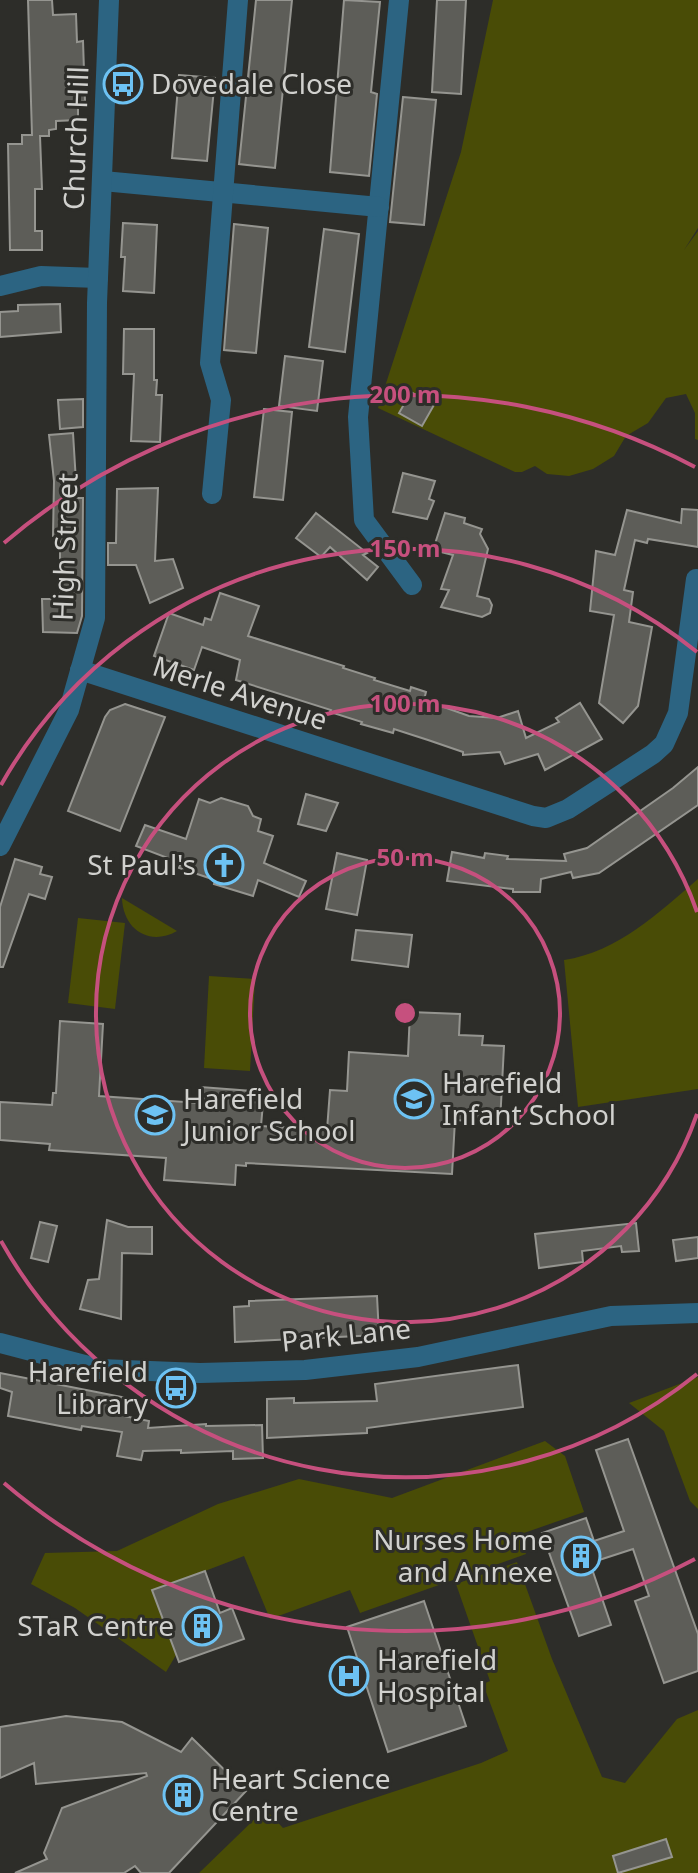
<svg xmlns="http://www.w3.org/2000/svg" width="698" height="1873" viewBox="0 0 698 1873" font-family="'Noto Sans',sans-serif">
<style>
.green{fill:#494c06}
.building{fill:#5d5d58;stroke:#959590;stroke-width:2}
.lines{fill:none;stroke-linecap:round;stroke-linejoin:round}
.minor{stroke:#2c6482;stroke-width:20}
.tertiary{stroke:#2c6482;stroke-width:20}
.ring{fill:none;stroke:#c6507e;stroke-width:4}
.labels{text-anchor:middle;stroke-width:6;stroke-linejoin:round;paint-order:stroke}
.poi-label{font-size:28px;fill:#d1d1ce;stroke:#2d2d29;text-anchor:start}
.street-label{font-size:28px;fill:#d1d1ce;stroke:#2d2d29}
.centre{fill:#c6507e;stroke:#2d2d29;stroke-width:4}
.ring-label{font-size:24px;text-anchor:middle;font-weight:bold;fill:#c6507e;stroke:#2d2d29;stroke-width:6;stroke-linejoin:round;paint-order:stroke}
</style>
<rect width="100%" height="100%" fill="#2d2d29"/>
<g class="green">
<polygon points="493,0 698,0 698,228 684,250 698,231 698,440 695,439 695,413 686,394 666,398 648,423 626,436 614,456 593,469 569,476 547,474 535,466 522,472 515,472 378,408 461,152"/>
<path d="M698,879V1089L578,1107L564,960C618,952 658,913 698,879Z"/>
<path d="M122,898L177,931C149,947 123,929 122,898Z"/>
<polygon points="78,918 125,923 115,1009 68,1003"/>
<polygon points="209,976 255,979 250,1071 204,1068"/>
<polygon points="698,1377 698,1509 690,1501 664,1431 629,1403"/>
<polygon points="545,1441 565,1456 584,1512 524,1533 523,1545 526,1554 360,1613 350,1590 270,1619 244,1556 153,1591 176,1655 166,1672 75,1608 31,1584 45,1553 117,1551 218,1504 299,1479 392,1498"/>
<polygon points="517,1562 552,1659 602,1777 625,1783 677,1719 698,1710 698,1873 199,1873 265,1809 283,1828 481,1763 508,1751 483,1684 490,1681 456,1584"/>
</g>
<g class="building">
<polygon points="28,0 52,0 53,15 76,14 77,42 83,41 85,101 78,102 78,120 56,121 56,129 49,130 49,136 40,136 42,189 35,189 35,231 42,231 42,250 10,250 8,144 22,144 22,135 32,135"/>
<polygon points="256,0 292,0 275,168 239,164"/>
<polygon points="344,0 380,2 371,92 377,94 369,176 330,172"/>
<polygon points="437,0 466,0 461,94 432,92"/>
<polygon points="179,75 215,78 207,161 172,158"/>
<polygon points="403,97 436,100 424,225 390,222"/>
<polygon points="123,223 157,225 154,293 123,291 125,257 121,257"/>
<polygon points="234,224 268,228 256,353 224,350"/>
<polygon points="324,229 359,234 345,352 309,347"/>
<polygon points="60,304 61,332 0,337 0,312 18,311 18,305"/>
<polygon points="124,329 154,329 154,380 157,380 156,395 162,395 160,442 131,441 134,374 123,374"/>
<polygon points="285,356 323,361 317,411 279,406"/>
<polygon points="411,392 434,405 422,426 399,413"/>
<polygon points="83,399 83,427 60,429 58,400"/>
<polygon points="264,409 292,412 283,500 254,497"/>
<polygon points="73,433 77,498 83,498 82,616 77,633 43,632 42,599 60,599 60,537 53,536 54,481 49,435"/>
<polygon points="403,473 435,481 429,499 434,501 427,519 393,512"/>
<polygon points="158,488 155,561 173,559 183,588 150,603 136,565 108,565 108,543 116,543 117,489"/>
<polygon points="682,509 698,510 698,547 648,539 647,543 635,540 624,590 633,592 629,622 652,627 638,706 623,723 599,703 614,615 590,611 596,551 615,555 627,510 681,523"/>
<polygon points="316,513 367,553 363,555 378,567 367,580 330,547 321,557 296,538"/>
<polygon points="445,513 465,518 464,523 482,529 480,534 488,549 477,596 489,599 492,605 490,613 482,617 441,607 449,590 441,589 453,555 433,550"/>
<polygon points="220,593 259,606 248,636 344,666 343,668 375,678 374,680 410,691 411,687 426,692 424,700 469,716 497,718 518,711 526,738 559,722 556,718 580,703 602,739 545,770 538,754 505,764 500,752 463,755 463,752 428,740 394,729 393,733 361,724 362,722 330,712 331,710 236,680 240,660 202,647 194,670 154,656 169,613 203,625 205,618 211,620"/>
<polygon points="125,704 165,717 120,831 68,811 105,717 110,710"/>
<polygon points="698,767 698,805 599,873 573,878 571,872 541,879 540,892 513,892 513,889 447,881 452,852 484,858 485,853 508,856 507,859 566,861 564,854 587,848 673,788"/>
<polygon points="306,794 338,803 326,831 298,824"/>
<polygon points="221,798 248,806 253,816 261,819 258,831 273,836 264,863 306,881 299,897 258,880 253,896 214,884 215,880 179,868 181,863 136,846 145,825 186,839 199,799 210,803"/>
<polygon points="337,853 367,860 357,915 326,909"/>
<polygon points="15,859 42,867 40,874 52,877 45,899 29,894 3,967 0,967 0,907"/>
<polygon points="356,930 412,935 408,967 352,960"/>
<polygon points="410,1012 460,1014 459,1035 483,1036 482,1045 504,1046 500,1123 455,1120 452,1174 246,1163 246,1166 236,1165 235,1185 164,1180 166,1158 49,1150 50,1144 0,1140 0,1102 52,1105 53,1093 56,1093 60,1021 103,1024 99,1096 199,1103 201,1087 252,1091 251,1102 263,1103 261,1126 327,1130 330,1090 347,1091 349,1052 408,1056"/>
<polygon points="107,1220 128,1227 152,1227 152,1254 122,1253 121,1319 80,1309 88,1280 99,1279"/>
<polygon points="40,1222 57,1226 48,1262 31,1258"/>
<polygon points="636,1223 639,1251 622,1252 621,1246 582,1251 583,1262 539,1268 535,1234"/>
<polygon points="698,1237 698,1258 676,1261 673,1240"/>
<polygon points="377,1296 379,1335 235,1342 234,1307 249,1306 249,1301"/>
<polygon points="518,1365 523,1407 367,1428 367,1433 267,1438 267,1399 294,1398 294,1403 377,1401 375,1384"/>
<polygon points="0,1373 127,1398 124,1416 149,1421 148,1428 206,1424 206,1426 262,1425 263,1458 233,1459 233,1451 181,1453 181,1450 143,1451 141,1460 117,1456 122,1432 82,1426 81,1430 8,1416 12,1392 0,1388"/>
<polygon points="628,1439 698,1634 698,1671 664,1683 635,1601 649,1596 633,1549 590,1563 611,1625 579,1636 542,1533 586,1518 594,1541 624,1531 596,1450"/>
<polygon points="205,1571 220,1613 232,1608 244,1639 179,1662 152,1590"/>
<polygon points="424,1601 466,1726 388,1752 347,1627"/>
<polygon points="66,1716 122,1722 181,1752 192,1738 246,1791 169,1873 141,1873 135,1866 124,1873 15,1873 47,1859 44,1853 62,1808 147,1776 146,1773 36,1784 34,1763 0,1778 0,1727"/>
<polygon points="666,1839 672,1857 618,1873 613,1856"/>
</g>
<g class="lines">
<g class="minor">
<polyline points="399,0 358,417 364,520 412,585"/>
<polyline points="103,181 379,207"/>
<polyline points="0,286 41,276 98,278"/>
<polyline points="212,494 221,400 210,363 238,0"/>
<polyline points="80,670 533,816 546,818 568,809 653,754 664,744 678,713 696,579"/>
<polyline points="0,1343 100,1369 200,1373 305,1370 418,1357 611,1316 698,1313"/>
</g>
<polyline class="tertiary" points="0,846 69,710 95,618 97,303 109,0"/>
</g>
<g class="ring">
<circle cx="405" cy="1013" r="155"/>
<path d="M697 1114A309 309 0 1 1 697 912"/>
<path d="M697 1374A464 464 0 0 1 1 1241M1 785A464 464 0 0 1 697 652"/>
<path d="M695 1559A618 618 0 0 1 4 1483M4 543A618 618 0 0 1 695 467"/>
</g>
<defs>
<symbol id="bus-ring" viewBox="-11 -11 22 22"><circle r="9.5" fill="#2d2d29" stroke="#6dc2f3" stroke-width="1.5"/><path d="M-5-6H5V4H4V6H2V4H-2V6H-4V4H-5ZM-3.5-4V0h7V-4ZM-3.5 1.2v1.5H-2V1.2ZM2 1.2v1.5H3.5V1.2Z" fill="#6dc2f3"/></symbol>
<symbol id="church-ring" viewBox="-11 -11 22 22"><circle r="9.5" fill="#2d2d29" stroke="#6dc2f3" stroke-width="1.5"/><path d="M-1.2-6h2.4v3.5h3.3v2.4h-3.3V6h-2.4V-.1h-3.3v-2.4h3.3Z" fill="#6dc2f3"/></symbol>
<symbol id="school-ring" viewBox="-11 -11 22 22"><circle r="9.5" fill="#2d2d29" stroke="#6dc2f3" stroke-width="1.5"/><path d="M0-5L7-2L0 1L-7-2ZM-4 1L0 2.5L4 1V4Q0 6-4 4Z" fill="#6dc2f3"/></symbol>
<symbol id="building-ring" viewBox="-11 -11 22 22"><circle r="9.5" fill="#2d2d29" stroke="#6dc2f3" stroke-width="1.5"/><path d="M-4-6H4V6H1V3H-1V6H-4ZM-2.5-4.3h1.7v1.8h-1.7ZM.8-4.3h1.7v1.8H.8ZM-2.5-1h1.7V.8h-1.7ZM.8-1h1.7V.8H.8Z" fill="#6dc2f3"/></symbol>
<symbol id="hospital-ring" viewBox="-11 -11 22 22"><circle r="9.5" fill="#2d2d29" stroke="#6dc2f3" stroke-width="1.5"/><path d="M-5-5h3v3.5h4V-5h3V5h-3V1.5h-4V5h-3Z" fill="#6dc2f3"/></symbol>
</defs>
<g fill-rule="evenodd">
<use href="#bus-ring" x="101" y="62" width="44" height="44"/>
<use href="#church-ring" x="202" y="843" width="44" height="44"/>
<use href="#school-ring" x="392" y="1077" width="44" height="44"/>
<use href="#school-ring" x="133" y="1093" width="44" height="44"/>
<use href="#bus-ring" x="154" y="1366" width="44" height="44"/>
<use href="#building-ring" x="559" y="1534" width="44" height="44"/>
<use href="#building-ring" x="180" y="1604" width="44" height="44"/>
<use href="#hospital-ring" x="327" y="1654" width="44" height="44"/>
<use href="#building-ring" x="161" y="1773" width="44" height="44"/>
</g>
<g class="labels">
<g class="poi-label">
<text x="151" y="94">Dovedale Close</text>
<text x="196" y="875" text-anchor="end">St Paul's</text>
<text x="442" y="1093">Harefield<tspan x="442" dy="32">Infant School</tspan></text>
<text x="183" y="1109">Harefield<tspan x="183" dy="32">Junior School</tspan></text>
<text x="148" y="1382" text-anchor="end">Harefield<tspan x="148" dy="32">Library</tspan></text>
<text x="553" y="1550" text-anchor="end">Nurses Home<tspan x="553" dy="32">and Annexe</tspan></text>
<text x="174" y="1636" text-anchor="end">STaR Centre</text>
<text x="377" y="1670">Harefield<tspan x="377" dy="32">Hospital</tspan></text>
<text x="211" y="1789">Heart Science<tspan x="211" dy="32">Centre</tspan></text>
</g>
<g class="street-label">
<text transform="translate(76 138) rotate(-88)" y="10">Church Hill</text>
<text transform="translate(65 547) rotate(-88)" y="10">High Street</text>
<text transform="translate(240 693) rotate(18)" y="10">Merle Avenue</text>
<text transform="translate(346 1335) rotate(-6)" y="10">Park Lane</text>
</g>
</g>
<circle cx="405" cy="1013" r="12" class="centre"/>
<g class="ring-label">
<text x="405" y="403">200 m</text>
<text x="405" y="557">150 m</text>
<text x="405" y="712">100 m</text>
<text x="405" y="866">50 m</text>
</g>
</svg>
